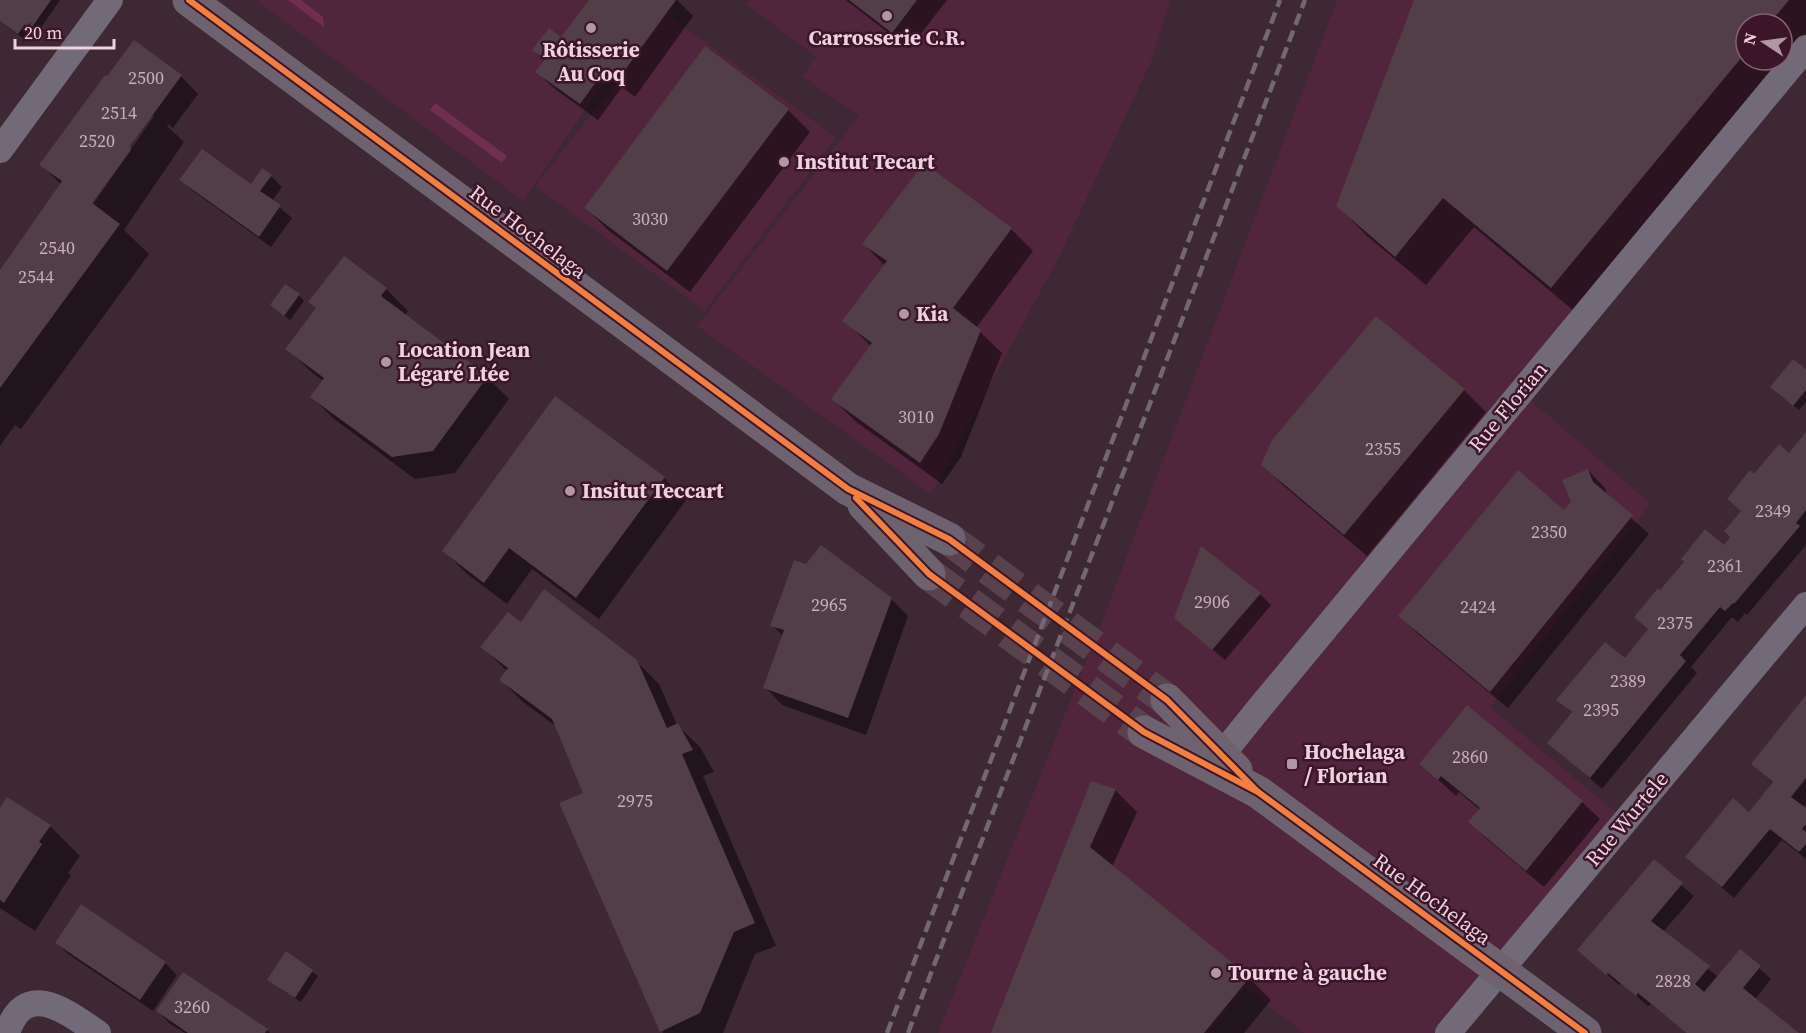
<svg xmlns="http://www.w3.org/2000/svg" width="1806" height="1033" viewBox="0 0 1806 1033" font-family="'Source Serif 4',serif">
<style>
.built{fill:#51253b;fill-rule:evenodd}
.green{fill:#702f50}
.shadow{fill:#0007;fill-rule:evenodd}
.building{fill:#513e47}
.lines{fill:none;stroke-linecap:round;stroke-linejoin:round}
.secondary-tunnel{stroke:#58424d;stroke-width:33;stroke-dasharray:33 16;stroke-linecap:butt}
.street{stroke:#726979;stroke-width:26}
.secondary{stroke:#6d6270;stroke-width:33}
.rail{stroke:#726874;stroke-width:4.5;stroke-dasharray:12 6;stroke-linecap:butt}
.cycleway-casing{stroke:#3c1529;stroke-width:10}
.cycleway{stroke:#f27e40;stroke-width:6}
.poi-dot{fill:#b097a2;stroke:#3c1529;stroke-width:2}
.labels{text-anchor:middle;stroke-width:5;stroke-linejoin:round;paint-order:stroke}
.number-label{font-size:18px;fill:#c7aeb8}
.poi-label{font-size:21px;font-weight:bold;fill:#eed3de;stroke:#3c1529;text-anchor:start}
.street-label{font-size:21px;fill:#eed3de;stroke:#3c1529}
</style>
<rect width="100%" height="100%" fill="#3e2833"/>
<g class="built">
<polygon points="256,0 663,0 607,78 523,201"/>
<polygon points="749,0 1171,0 1151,62 1058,259 931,494 697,326 859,116 802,76 816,57 746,4"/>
<path d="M1337,0H1806V44L1529,399L1651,504L1490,707L1626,821L1436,1033H1304L1245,988L1208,1033H938L1106,611ZM1746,24H1782V60H1746Z"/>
<path d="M666,14L836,137L705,311L535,186L617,81ZM705,46L789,109L667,271L584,208Z"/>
</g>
<g class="green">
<polygon points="288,0 301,0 323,17 324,27"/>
<polygon points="435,103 507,156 502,163 430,110"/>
</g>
<g class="shadow">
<polygon points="0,0 60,0 34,38 28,32 24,39 0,21"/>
<polygon points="590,0 677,0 693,16 635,97 622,87 598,120 555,89 537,72 545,61 534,50 562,39"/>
<polygon points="846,0 947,0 909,49"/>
<path d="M1415,0H1806V44L1581,317L1474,227L1426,285L1367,236L1338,206ZM1746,24H1782V60H1746Z"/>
<path d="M181,76L198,94L173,128L168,124L167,126L184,142L124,230L149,254L21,429L15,425L0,446V271L62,185L41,165ZM151,116H154L89,210L87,209Z"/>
<polygon points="788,110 810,132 690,292 608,230 586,208"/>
<polygon points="924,165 1011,229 1033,251 976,328 1002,353 961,457 942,484 855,421 833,399 871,346 844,320 885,266 864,244"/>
<polygon points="271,176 282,187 272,201 292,218 271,247 193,191 181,180 251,186"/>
<polygon points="344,258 386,289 408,311 405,316 487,377 509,399 455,473 415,479 334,419 312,397 323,381 309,370 287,348 317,309"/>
<polygon points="299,295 304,301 290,320 277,310"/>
<polygon points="1806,371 1806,402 1799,410 1777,393"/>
<polygon points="1464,390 1486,412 1367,556 1285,487 1263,465"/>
<polygon points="1806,434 1806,545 1747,615 1745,613 1738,622 1732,617 1691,667 1697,673 1602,789 1549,743 1573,714 1559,700 1625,660 1650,630 1661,592 1724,547 1732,537 1742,512 1729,499 1755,476 1789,455"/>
<polygon points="1588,470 1605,488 1608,497 1649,534 1508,708 1417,633 1400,616 1564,512 1573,502"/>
<polygon points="664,478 686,500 599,619 532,569 507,604 466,573 444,551"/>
<polygon points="1260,594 1271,605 1225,660 1188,629"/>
<polygon points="891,599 908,616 866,735 782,705 765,687 783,636 772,625"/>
<polygon points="521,624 636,661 659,684 677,725 700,747 714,772 703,776 776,946 755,954 723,1033 663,1033 662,1031 561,804 585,794 557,727 523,702 501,680 507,671 482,647"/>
<polygon points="1806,697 1806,804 1803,808 1806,810 1806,859 1782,840 1734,898 1687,857 1749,814 1774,784 1753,764"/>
<polygon points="1468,707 1582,802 1600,819 1544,887 1487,839 1470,822 1480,810 1459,792 1456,796 1421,764"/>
<polygon points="1115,790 1137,812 1112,867 1249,978 1271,1000 1244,1033 993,1033"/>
<polygon points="0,811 50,826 80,856 68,873 71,875 35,931 0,908"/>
<polygon points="1654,861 1694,896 1663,932 1718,977 1740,951 1771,979 1755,999 1797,1033 1686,1033 1651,1004 1648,1006 1621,983 1619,985 1579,950"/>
<polygon points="57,943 165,963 177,975 153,1011 68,954"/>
<polygon points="286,953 318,976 301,1002 275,985"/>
<polygon points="183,974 267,1030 270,1033 185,1033 169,1023 158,1011"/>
</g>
<g class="building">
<polygon points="0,0 51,0 28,33 25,24 18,34 0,21"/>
<polygon points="589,0 676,0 617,81 604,71 580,104 535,72 545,59 532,50 549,28 561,37"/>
<polygon points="849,0 917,0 892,33"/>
<polygon points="1414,0 1789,0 1769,24 1746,24 1746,52 1551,288 1443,198 1395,257 1336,206"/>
<polygon points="134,40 182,75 130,146 131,150 92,203 120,224 0,388 0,270 62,181 39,165 105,75 107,76"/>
<polygon points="705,46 789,109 667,271 584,208"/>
<polygon points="202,149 251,184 262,168 272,175 260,191 281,205 259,237 179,180"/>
<polygon points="924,163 1012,228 953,308 981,330 939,434 920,463 831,399 872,343 842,321 887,261 862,244"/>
<polygon points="344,256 387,288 381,296 488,376 433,451 392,457 310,397 324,378 285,349 316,308 308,302"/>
<polygon points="285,284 300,294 284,316 270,305"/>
<polygon points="1376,316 1465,389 1344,535 1261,465 1272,440"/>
<polygon points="1793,359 1806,369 1806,390 1793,406 1770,387"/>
<polygon points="555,396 665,477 576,598 509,548 484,583 442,551"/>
<polygon points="1806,432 1806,510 1796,523 1800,526 1734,604 1733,603 1725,611 1720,607 1680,655 1686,661 1590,778 1547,743 1572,712 1556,700 1605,642 1625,658 1648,629 1634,617 1658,588 1660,590 1684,562 1681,559 1705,529 1724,545 1730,537 1724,531 1741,511 1727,499 1750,470 1754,474 1779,444 1789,453"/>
<polygon points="1588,469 1593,482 1633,515 1490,692 1398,616 1518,470 1564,510 1571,502 1562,480"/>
<polygon points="821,545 892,598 848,718 763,688 784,630 770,626 794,560 806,564"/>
<polygon points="1201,546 1261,593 1212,650 1174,618"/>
<polygon points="544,589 637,660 667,728 678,723 693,750 682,754 755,923 734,932 700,1013 660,1032 559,803 583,793 552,719 499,680 508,668 480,647 508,612 521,622"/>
<polygon points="1806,695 1806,778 1791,797 1806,808 1806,824 1802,829 1806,832 1806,844 1799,852 1770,829 1722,887 1685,857 1733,798 1749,812 1773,782 1751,764"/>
<polygon points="1467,705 1583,801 1526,871 1468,822 1480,808 1441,776 1438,780 1419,764"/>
<polygon points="1091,781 1116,789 1090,847 1250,977 1204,1033 991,1033"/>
<polygon points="7,797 51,825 39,842 42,844 4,903 0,900 0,808"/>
<polygon points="1654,859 1683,883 1651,921 1710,966 1695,984 1704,992 1740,949 1761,966 1743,988 1799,1033 1686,1033 1638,993 1636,996 1608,973 1606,975 1577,950"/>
<polygon points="81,904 166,962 140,1000 55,943"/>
<polygon points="286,951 313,970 295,998 267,980"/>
<polygon points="183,972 268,1029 265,1033 188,1033 156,1011"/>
</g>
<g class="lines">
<g class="secondary-tunnel">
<polyline points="949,539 1167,700"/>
<polyline points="929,574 1144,732"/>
</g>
<g class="street">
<polyline points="0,150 110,0"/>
<polyline points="1212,767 1257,711 1806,48"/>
<path d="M7,1033C25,978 67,1012 98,1033"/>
<polyline points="1448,1033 1806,605"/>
</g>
<g class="secondary">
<polyline points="189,0 848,489 949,539"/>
<polyline points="864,505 929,574"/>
<polyline points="1167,700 1236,770"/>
<polyline points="1144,732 1258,792 1585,1033"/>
</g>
<g class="rail">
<polyline points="887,1033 1280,0"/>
<polyline points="908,1033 1305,0"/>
</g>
<defs>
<g id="cycleway">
<polyline points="189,0 848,489 949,539 1167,700 1258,792"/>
<polyline points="856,498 929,574 1144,732 1258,792 1585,1033"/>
</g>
</defs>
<use href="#cycleway" class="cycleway-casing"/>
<use href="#cycleway" class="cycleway"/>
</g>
<g class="poi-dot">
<circle cx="887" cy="16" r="6"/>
<circle cx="591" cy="28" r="6"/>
<circle cx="784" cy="162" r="6"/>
<circle cx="904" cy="314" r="6"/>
<circle cx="386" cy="362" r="6"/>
<circle cx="570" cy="491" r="6"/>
<rect x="1286" y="758" width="12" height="12" rx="3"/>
<circle cx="1216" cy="973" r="6"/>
</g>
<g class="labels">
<g class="number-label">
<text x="146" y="84">2500</text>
<text x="119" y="119">2514</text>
<text x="97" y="147">2520</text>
<text x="650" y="225">3030</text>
<text x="57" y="254">2540</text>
<text x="36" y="283">2544</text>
<text x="916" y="423">3010</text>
<text x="1383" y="455">2355</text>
<text x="1773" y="517">2349</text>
<text x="1549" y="538">2350</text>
<text x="1725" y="572">2361</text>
<text x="1212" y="608">2906</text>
<text x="829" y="611">2965</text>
<text x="1478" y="613">2424</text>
<text x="1675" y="629">2375</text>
<text x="1628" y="687">2389</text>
<text x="1601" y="716">2395</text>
<text x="1470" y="763">2860</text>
<text x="635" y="807">2975</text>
<text x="1673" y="987">2828</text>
<text x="192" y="1013">3260</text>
</g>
<g class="poi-label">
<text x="887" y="45" text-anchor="middle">Carrosserie C.R.</text>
<text x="591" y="57" text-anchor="middle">Rôtisserie<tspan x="591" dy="24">Au Coq</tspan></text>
<text x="796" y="169">Institut Tecart</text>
<text x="916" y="321">Kia</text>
<text x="398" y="357">Location Jean<tspan x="398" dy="24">Légaré Ltée</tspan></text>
<text x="582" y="498">Insitut Teccart</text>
<text x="1304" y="759">Hochelaga<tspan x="1304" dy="24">/ Florian</tspan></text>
<text x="1228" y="980">Tourne à gauche</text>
</g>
<g class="street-label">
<text transform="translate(528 232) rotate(37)" y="7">Rue Hochelaga</text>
<text transform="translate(1508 407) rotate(-50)" y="7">Rue Florian</text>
<text transform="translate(1627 819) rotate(-50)" y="7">Rue Wurtele</text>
<text transform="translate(1432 899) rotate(36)" y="7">Rue Hochelaga</text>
</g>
</g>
<g transform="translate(1764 42) rotate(283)"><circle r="28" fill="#3c1529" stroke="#836171" stroke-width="1.5"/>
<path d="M0-4.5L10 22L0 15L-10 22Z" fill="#b097a2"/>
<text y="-9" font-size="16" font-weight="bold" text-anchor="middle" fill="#eed3de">N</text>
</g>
<path d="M15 39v9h99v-9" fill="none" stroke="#eed3de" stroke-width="3"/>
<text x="24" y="39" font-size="18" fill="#eed3de" stroke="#3c1529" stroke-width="4.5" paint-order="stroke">20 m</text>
</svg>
